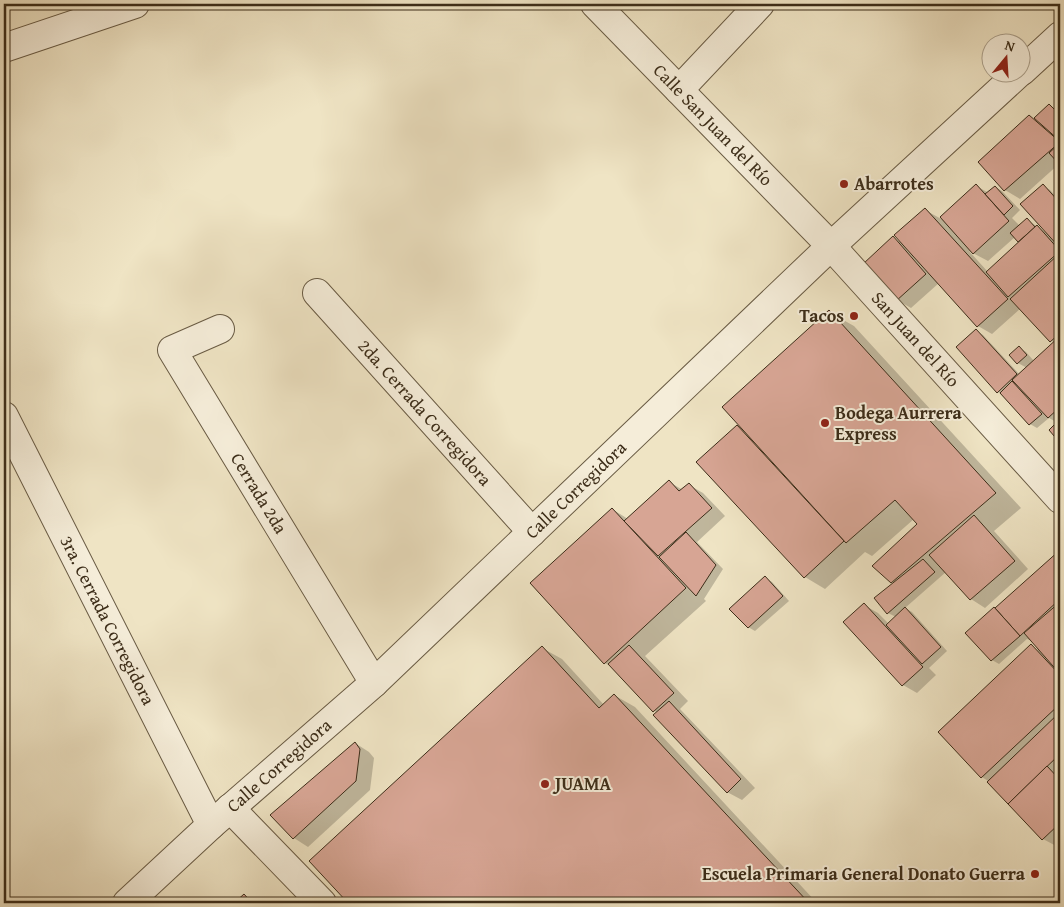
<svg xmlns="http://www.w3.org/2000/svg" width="1064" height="907" viewBox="0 0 1064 907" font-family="'Gentium Book Plus',serif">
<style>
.shadow{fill:#0003;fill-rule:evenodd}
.building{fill:#d7a594;stroke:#3c2d19}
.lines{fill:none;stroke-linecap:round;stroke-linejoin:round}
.minor-casing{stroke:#695b44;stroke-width:30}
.minor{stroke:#f5edd9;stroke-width:28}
.poi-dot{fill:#8f2418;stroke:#f5edd9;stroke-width:2}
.labels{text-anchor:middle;stroke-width:4;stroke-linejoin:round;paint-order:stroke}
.street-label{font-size:18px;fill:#3c2d19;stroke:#f5edd9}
.poi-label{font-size:18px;font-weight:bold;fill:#3c2d19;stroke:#f5edd9;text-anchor:start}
</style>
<rect width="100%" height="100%" fill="#efe4c4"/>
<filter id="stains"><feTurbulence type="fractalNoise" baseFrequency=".004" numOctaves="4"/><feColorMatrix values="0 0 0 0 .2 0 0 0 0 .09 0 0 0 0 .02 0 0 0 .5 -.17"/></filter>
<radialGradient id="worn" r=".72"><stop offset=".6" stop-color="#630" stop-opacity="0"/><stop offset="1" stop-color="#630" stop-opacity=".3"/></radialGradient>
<g class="shadow">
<polygon points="1049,106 1060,113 1060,163 1020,199 1005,190 979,162 1029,117 1040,123"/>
<path d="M976,186L989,193L995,187L1002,191L1020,210L1012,218L1020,226L1027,220L1047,233L1043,186L1050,190L1060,201V441L1050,430L1058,423L1049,418L1037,428L1030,424L1003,395L998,392L976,331L983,335L1020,375L1027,368L1018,363L1019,348L1026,352L1034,361L1054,343L1021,308L992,334L978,326L939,283L911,308L897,300L893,238L902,243L925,210L945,221ZM1015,237L1020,242L988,272L969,251L988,261Z"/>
<polygon points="829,312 854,326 1021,508 994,531 1028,569 985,608 971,599 946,572 905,608 912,612 947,651 929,668 936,675 917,693 903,685 864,605 878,613 889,624 896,617 888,613 876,598 894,583 892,582 919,524 914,519 872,556 865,552 825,589 805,577 737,427 746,432"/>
<polygon points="669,482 683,490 689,485 703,493 725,516 697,542 723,569 704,599 706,601 645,656 688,701 680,709 755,788 742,800 727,792 657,713 612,667 605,663 612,509 628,519"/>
<polygon points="1060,551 1060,845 1058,847 1043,839 988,781 982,777 1031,646 1042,652 1034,642 1027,639 999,664 992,660 995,609"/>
<polygon points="765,578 772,582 789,601 755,631 748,627"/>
<polygon points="542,648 562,659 604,705 614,695 635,707 817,903 350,903 310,861"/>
<polygon points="355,743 369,752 374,758 370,790 308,847 294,838 272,815"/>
<polygon points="244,896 256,903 236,903"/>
</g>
<g class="building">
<polygon points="1049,104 1060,115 1060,141 1034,118"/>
<polygon points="1029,115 1060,142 1004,191 978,162"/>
<polygon points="1060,143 1060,163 1059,164 1049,153"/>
<polygon points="976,184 1009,221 973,254 940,217"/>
<polygon points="1043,184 1060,203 1060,248 1020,204"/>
<polygon points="995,186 1013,206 1004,215 985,194"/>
<polygon points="925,208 1008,299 977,327 894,235"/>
<polygon points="1027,218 1035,227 1018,242 1010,233"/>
<polygon points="1037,225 1060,251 1008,297 986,272"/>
<polygon points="893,236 926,274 896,301 863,264"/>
<polygon points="1060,253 1060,333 1050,342 1010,299"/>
<polygon points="829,310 996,493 891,583 872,566 917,524 895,500 846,543 722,407"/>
<polygon points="976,329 1017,374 997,393 956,347"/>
<polygon points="1060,336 1060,407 1048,418 1012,380"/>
<polygon points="1019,346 1027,355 1017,364 1009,355"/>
<polygon points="1012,381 1042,414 1029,425 1000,393"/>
<polygon points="1060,419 1060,443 1049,430"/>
<polygon points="737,425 844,541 804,578 696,462"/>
<polygon points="669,480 679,491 689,483 712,508 658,556 624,521"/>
<polygon points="612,508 686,588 604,664 530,583"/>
<polygon points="974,515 1015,561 970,600 929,555"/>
<polygon points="686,532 716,565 696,596 659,557"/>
<polygon points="1060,550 1060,599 1020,636 995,608"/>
<polygon points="923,559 935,572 887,614 874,598"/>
<polygon points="765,576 783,596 748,628 729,609"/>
<polygon points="1060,602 1060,674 1024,633"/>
<polygon points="864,603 923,667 902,686 843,622"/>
<polygon points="905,607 941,647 922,664 886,625"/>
<polygon points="994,607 1020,636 991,661 965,633"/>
<polygon points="1031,644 1060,675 1060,704 981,778 938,732"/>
<polygon points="629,645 674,693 653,712 608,664"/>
<polygon points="542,646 599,708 614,694 809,903 348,903 309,861"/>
<polygon points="669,701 741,779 727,793 653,715"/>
<polygon points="1060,712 1060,754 1008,804 987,782"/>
<polygon points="355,742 360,749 356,781 293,839 270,815"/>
<polygon points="1047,766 1060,780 1060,823 1042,840 1008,804"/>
<polygon points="244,894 252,903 234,903"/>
</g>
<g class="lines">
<defs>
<g id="minor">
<path id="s1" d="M595,4L831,246L1060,499"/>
<polyline points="4,48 135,4"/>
<polyline points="1022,71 1060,36"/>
<polyline points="679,90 760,4"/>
<path id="s2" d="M317,293L532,532"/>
<path id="s3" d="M220,329L172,350L374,683"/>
<path id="s4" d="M4,416L211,825"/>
<polyline points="230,808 322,903"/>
<path id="s5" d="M127,903L211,825L374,683L831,246L1020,72"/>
</g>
</defs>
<use href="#minor" class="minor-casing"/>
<use href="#minor" class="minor"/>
</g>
<g class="poi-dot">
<circle cx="844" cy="184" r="5"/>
<circle cx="854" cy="316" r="5"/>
<circle cx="825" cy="423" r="5"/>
<circle cx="545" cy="784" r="5"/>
<circle cx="1035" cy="874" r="5"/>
</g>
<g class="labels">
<g class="street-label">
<text dy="6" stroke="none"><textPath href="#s1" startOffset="169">Calle San Juan del Río</textPath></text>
<text dy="6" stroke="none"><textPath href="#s1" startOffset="464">San Juan del Río</textPath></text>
<text dy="6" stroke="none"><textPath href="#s2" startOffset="161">2da. Cerrada Corregidora</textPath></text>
<text dy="6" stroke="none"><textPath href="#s5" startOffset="610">Calle Corregidora</textPath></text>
<text dy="6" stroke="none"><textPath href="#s3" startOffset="220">Cerrada 2da</textPath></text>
<text dy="6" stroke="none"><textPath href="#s4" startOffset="229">3ra. Cerrada Corregidora</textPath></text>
<text dy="6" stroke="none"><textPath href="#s5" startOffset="205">Calle Corregidora</textPath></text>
</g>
<g class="poi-label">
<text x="854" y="190">Abarrotes</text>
<text x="844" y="322" text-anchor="end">Tacos</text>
<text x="835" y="419">Bodega Aurrera<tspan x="835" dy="21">Express</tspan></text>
<text x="555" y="790">JUAMA</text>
<text x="1025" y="880" text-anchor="end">Escuela Primaria General Donato Guerra</text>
</g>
</g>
<rect width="1064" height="907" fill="none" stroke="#efe4c4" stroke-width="20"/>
<rect x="5" y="5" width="1054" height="897" fill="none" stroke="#3c2d19" stroke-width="2.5"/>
<rect x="10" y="10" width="1044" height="887" fill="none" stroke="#3c2d19"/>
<g transform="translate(1006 58) rotate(18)"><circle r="24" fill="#f5edd9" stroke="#aba08c"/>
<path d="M0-4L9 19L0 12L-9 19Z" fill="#8f2418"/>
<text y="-8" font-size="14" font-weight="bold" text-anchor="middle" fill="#3c2d19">N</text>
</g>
<rect width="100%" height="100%" filter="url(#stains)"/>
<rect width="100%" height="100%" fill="url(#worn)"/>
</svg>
